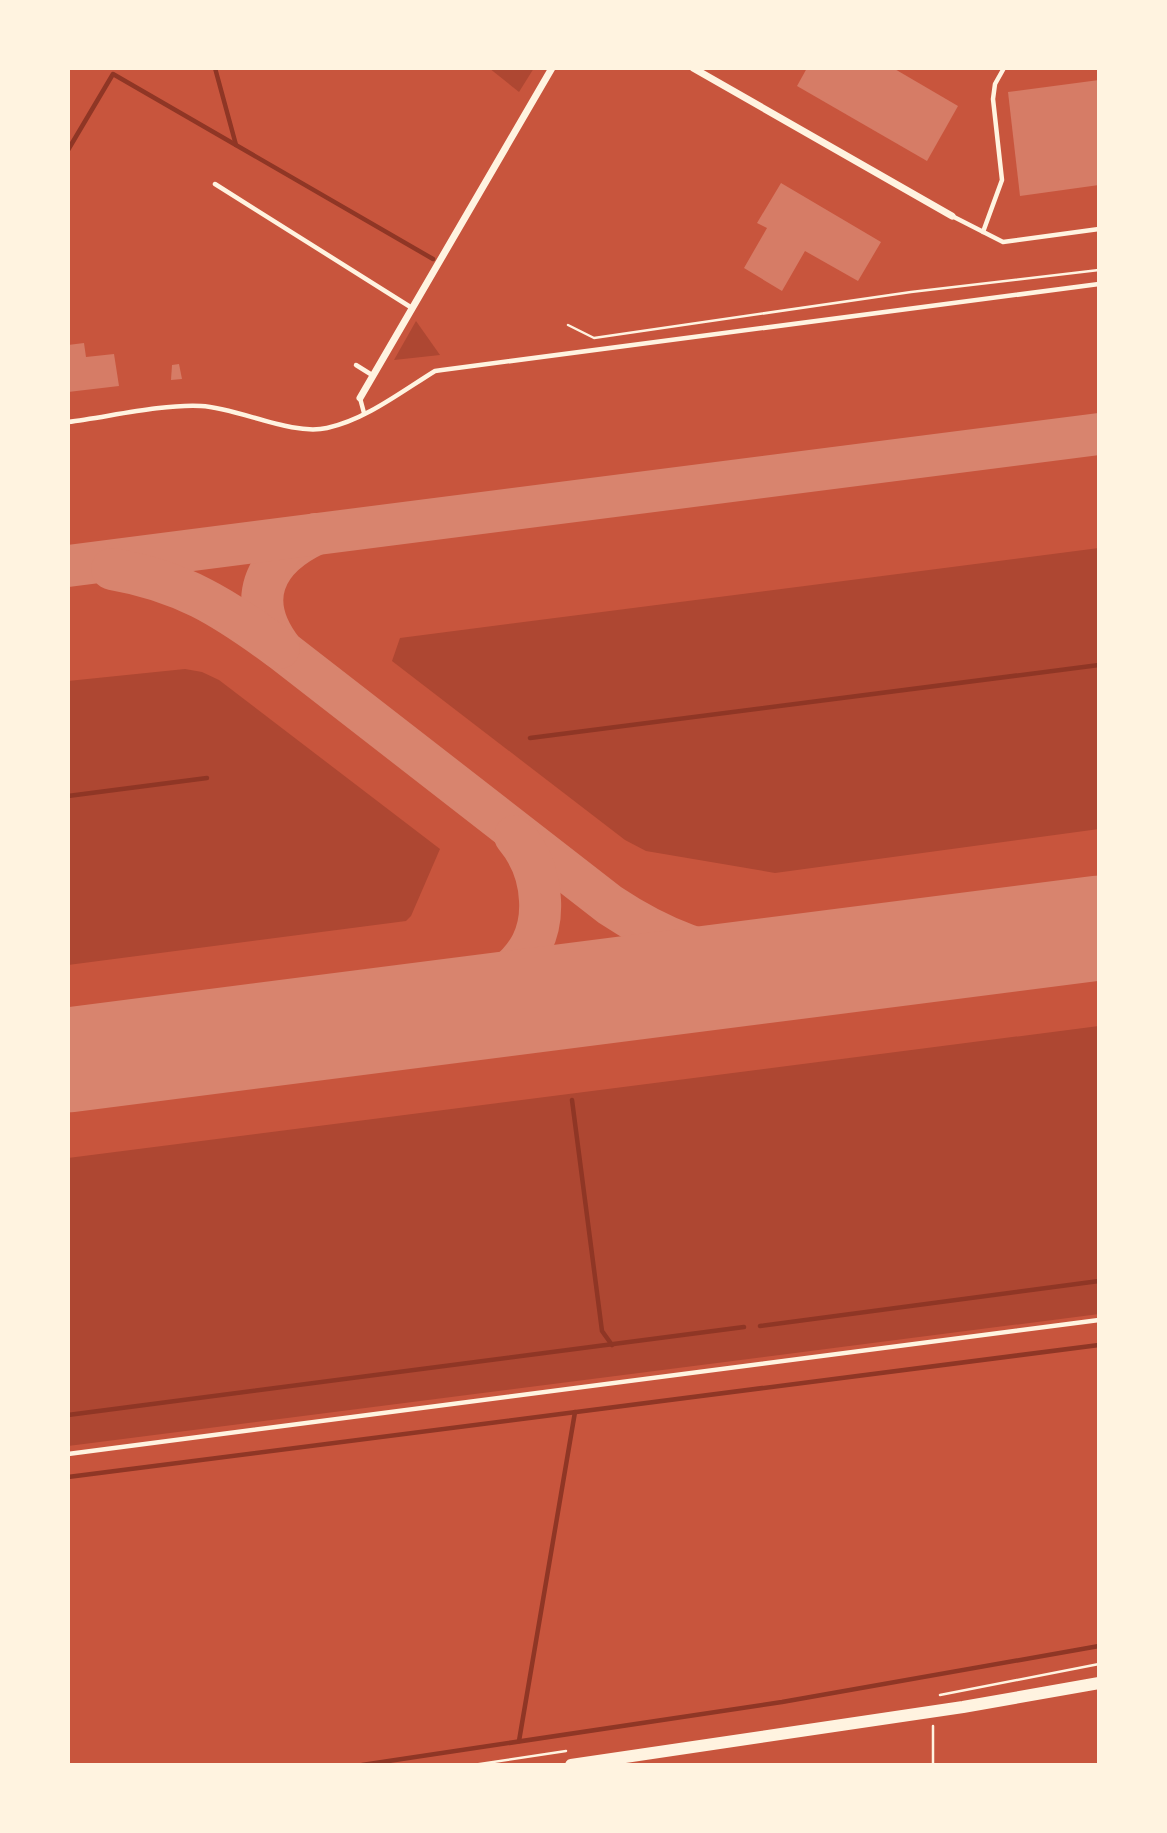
<svg xmlns="http://www.w3.org/2000/svg" width="1167" height="1833" viewBox="0 0 1167 1833" font-family="Montserrat,sans-serif">
<style>
.green{fill:#ae4732}
.lines{fill:none;stroke-linecap:round;stroke-linejoin:round}
.stream{stroke:#8f3625;stroke-width:4.5}
.taxiway{stroke:#d8846e;stroke-width:42}
.runway{stroke:#d8846e;stroke-width:105}
.building{fill:#d67c66}
.path{stroke:#fff3e0;stroke-width:2.5}
.service{stroke:#fff3e0;stroke-width:4.5}
.minor{stroke:#fff3e0;stroke-width:7}
.tertiary{stroke:#fff3e0;stroke-width:12}
</style>
<rect width="100%" height="100%" fill="#c8553d"/>
<g class="green">
<polygon points="489,68 534,68 519,92"/>
<polygon points="416,321 440,355 394,360"/>
<polygon points="1099,548 1099,829 775,873 646,851 625,840 392,661 400,638"/>
<polygon points="185,669 202,672 219,680 440,849 411,916 406,921 68,965 68,681"/>
<polygon points="1099,1026 1099,1314 68,1446 68,1158"/>
</g>
<g class="lines">
<g class="stream">
<polyline points="215,68 236,145"/>
<polyline points="68,150 113,74 433,259"/>
<polyline points="530,738 1099,665"/>
<polyline points="68,796 207,778"/>
<polyline points="572,1100 602,1331 612,1345"/>
<polyline points="760,1326 1099,1281"/>
<polyline points="68,1415 744,1327"/>
<polyline points="68,1477 1099,1345"/>
<polyline points="519,1741 575,1412"/>
<polyline points="362,1765 782,1702 1099,1646"/>
</g>
<g class="taxiway">
<path d="M316,534C263,559 244,601 283,651L610,905C634,921 660,935 687,945C725,959 766,962 806,966"/>
<polyline points="68,566 1099,434"/>
<path d="M112,569C182,581 223,607 279,648"/>
<path d="M428,1014C481,993 544,969 540,900C539,876 531,855 515,836"/>
</g>
<polyline class="runway" points="68,1060 1099,928"/>
</g>
<g class="building">
<polygon points="807,68 893,68 958,106 927,161 797,86"/>
<polygon points="1099,80 1099,185 1020,196 1008,92"/>
<polygon points="781,183 881,242 858,281 805,251 782,291 744,268 767,228 757,223"/>
<polygon points="84,343 86,357 114,354 119,386 68,392 68,345"/>
<polygon points="179,364 182,379 171,380 172,365"/>
</g>
<g class="lines">
<g class="path">
<polyline points="568,325 594,338 911,292 1099,270"/>
<polyline points="940,1695 1099,1664"/>
<polyline points="933,1726 933,1765"/>
<polyline points="473,1765 566,1751"/>
</g>
<g class="service">
<polyline points="215,184 412,308"/>
<polyline points="952,216 1003,242 1099,229"/>
<polyline points="983,232 1002,180 993,99 995,84 1004,68"/>
<polyline points="356,365 372,375"/>
<polyline points="360,398 364,413"/>
<path d="M68,422C108,417 162,404 201,406C239,408 291,436 327,428C365,420 401,392 435,371L442,370L1099,284"/>
<polyline points="68,1454 1099,1320"/>
</g>
<g class="minor">
<polyline points="693,68 952,216"/>
<polyline points="360,398 552,68"/>
</g>
<polyline class="tertiary" points="571,1765 963,1707 1099,1683"/>
</g>
<rect width="1167" height="1833" fill="none" stroke="#fff3e0" stroke-width="140"/>
</svg>
